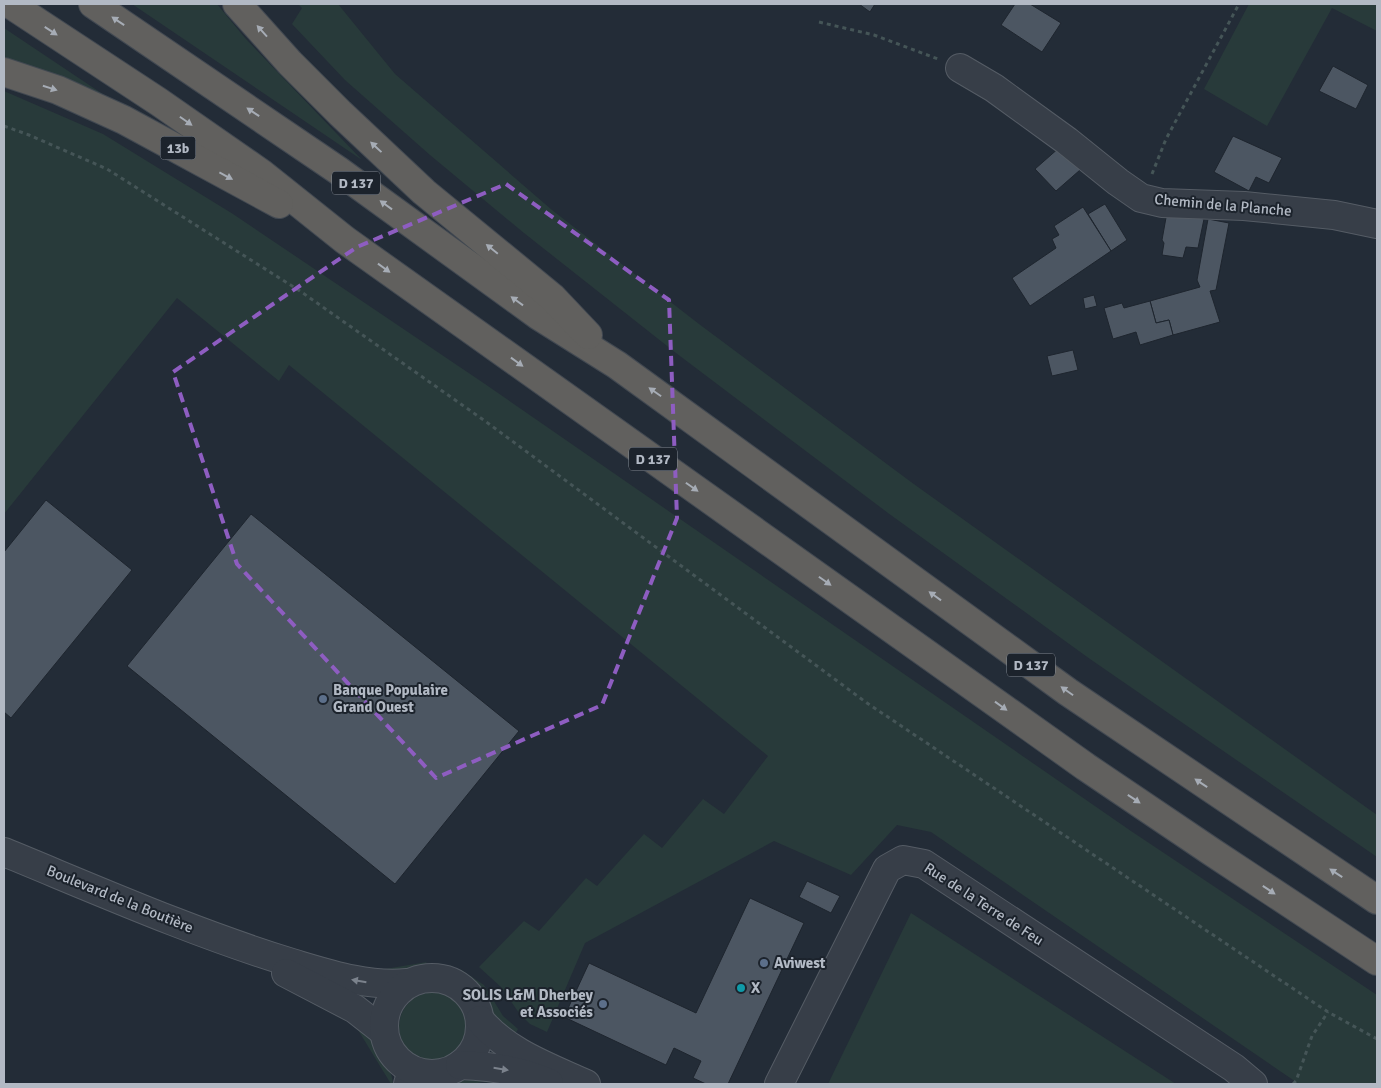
<svg xmlns="http://www.w3.org/2000/svg" width="1381" height="1088" viewBox="0 0 1381 1088" font-family="Signika,sans-serif">
<style>
.green{fill:#283a3a}
.building{fill:#4c5662;stroke:#1e252e}
.lines{fill:none;stroke-linecap:round;stroke-linejoin:round}
.minor-casing{stroke:#555c65;stroke-width:30}
.tertiary-casing{stroke:#555c65;stroke-width:30}
.trunk-casing{stroke:#424952;stroke-width:30}
.path{stroke:#455557;stroke-width:3;stroke-dasharray:4 4;stroke-linecap:butt}
.minor{stroke:#373e48;stroke-width:28}
.tertiary{stroke:#373e48;stroke-width:28}
.trunk{stroke:#61605e;stroke-width:28}
.oneway{fill:#a6acb5}
.oneway2{fill:#7b828c}
.marked{fill:none;stroke:#8e5dc1;stroke-width:4;stroke-dasharray:10 6;stroke-linejoin:round}
.service-dot{fill:#5c6f8a;stroke:#1c232c;stroke-width:2}
.culture-dot{fill:#0f9aa8;stroke:#1c232c;stroke-width:2}
.labels{text-anchor:middle;stroke-width:4;stroke-linejoin:round;paint-order:stroke}
.shield{fill:#1c232c;stroke:#858c96;stroke-width:1}
.shield-label{font-size:14px;font-weight:bold;fill:#b2b9c4}
.street-label{font-size:15px;fill:#b2b9c4;stroke:#1c232c}
.poi-label{font-size:15px;font-weight:bold;fill:#b2b9c4;stroke:#1c232c;text-anchor:start}
</style>
<rect width="100%" height="100%" fill="#232c37"/>
<g class="green">
<polygon points="132,4 217,4 245,38 362,160"/>
<polygon points="298,4 338,4 395,74 552,210 699,324 911,482 1377,815 1377,857 1090,659 888,513 676,353 524,233 430,155 345,80 292,24 302,8"/>
<polygon points="1249,4 1377,4 1377,31 1332,8 1267,126 1204,89"/>
<polygon points="4,28 122,107 4,63"/>
<polygon points="4,91 103,134 233,214 485,384 1131,831 1377,995 1377,1084 1299,1084 931,832 897,825 851,875 774,841 585,943 547,1032 530,1024 519,1013 501,987 479,967 524,921 539,931 586,878 597,886 644,834 662,848 703,799 724,814 768,756 289,365 279,381 177,298 4,514"/>
<polygon points="911,913 1176,1084 828,1084"/>
<polygon points="427,962 414,973 379,970"/>
<polygon points="460,969 484,985 503,1016 518,1029 514,1036 492,1016 483,998 478,991 464,979"/>
<circle cx="434" cy="1027" r="35"/>
<path d="M355,1025C360,1029 367,1032 371,1037C381,1047 392,1070 393,1084H391Z"/>
<polygon points="467,1076 509,1078 508,1084 482,1082 473,1084 445,1084"/>
</g>
<g class="building">
<polygon points="859,4 875,4 870,12"/>
<polygon points="1015,4 1030,4 1061,23 1042,52 1001,25"/>
<polygon points="1333,66 1368,85 1356,109 1319,91"/>
<polygon points="1233,136 1282,158 1269,183 1256,177 1249,191 1214,172"/>
<polygon points="1060,147 1080,170 1056,191 1035,169"/>
<polygon points="1105,204 1127,240 1111,251 1088,214"/>
<polygon points="1083,207 1111,251 1030,306 1012,278 1056,248 1052,239 1059,235 1054,226"/>
<polygon points="1167,212 1204,219 1198,248 1186,247 1183,258 1162,255 1164,243 1162,240"/>
<polygon points="1208,219 1229,223 1216,290 1210,291 1220,322 1173,335 1169,320 1156,323 1150,301 1200,287 1197,280"/>
<polygon points="1094,295 1097,306 1085,309 1083,298"/>
<polygon points="1150,301 1156,323 1169,320 1173,335 1140,345 1136,332 1113,339 1104,308 1122,303 1124,308"/>
<polygon points="1073,350 1078,370 1052,376 1047,356"/>
<polygon points="46,500 132,570 11,718 4,712 4,552"/>
<polygon points="251,514 519,731 395,884 127,666"/>
<polygon points="807,881 840,896 831,913 799,897"/>
<polygon points="750,898 804,923 728,1084 706,1084 693,1078 701,1061 674,1048 666,1065 564,1017 589,963 696,1013"/>
</g>
<g class="lines">
<defs>
<g id="minor">
<polyline points="960,68 994,88 1067,141 1118,182 1141,198 1162,203 1244,206 1334,215 1377,224"/>
<polyline points="408,1084 412,1070"/>
<polyline points="779,1084 887,869 903,860 924,864 1234,1068 1253,1084"/>
</g>
<g id="tertiary">
<path d="M4,852C99,891 194,933 292,963C329,974 368,987 407,983"/>
<polyline points="286,973 355,1009 383,1031"/>
<circle cx="432" cy="1026" r="48"/>
<path d="M480,1020C506,1052 549,1067 586,1084"/>
<path d="M460,1065C490,1066 521,1070 549,1083"/>
</g>
<g id="trunk">
<polyline points="10,4 159,102 261,173 345,240 1086,767 1212,852 1377,961"/>
<polyline points="93,4 339,171 539,316 617,365 1068,692 1377,900"/>
<polyline points="237,4 290,63 340,113 424,192 552,297 588,335"/>
<polyline points="4,72 58,90 124,120 279,204"/>
</g>
</defs>
<use href="#minor" class="minor-casing"/>
<use href="#tertiary" class="tertiary-casing"/>
<use href="#trunk" class="trunk-casing"/>
<g class="path">
<polyline points="819,22 874,35 938,59"/>
<polyline points="4,126 29,135 107,169 300,291 485,421 867,703 1328,1012 1377,1039"/>
<polyline points="1152,174 1166,139 1239,4"/>
<polyline points="1293,1084 1296,1081 1312,1036 1328,1012"/>
</g>
<use href="#minor" class="minor"/>
<use href="#tertiary" class="tertiary"/>
<use href="#trunk" class="trunk"/>
</g>
<defs><path id="oneway-solid" d="M-6-.8H1V-3.2L6.5 0L1 3.2V.8H-6Z" transform="scale(1.25)"/></defs>
<g class="oneway">
<use href="#oneway-solid" transform="translate(118 21) rotate(-146)"/>
<use href="#oneway-solid" transform="translate(51 31) rotate(33)"/>
<use href="#oneway-solid" transform="translate(262 31) rotate(-132)"/>
<use href="#oneway-solid" transform="translate(50 88) rotate(18)"/>
<use href="#oneway-solid" transform="translate(253 112) rotate(-146)"/>
<use href="#oneway-solid" transform="translate(186 121) rotate(35)"/>
<use href="#oneway-solid" transform="translate(376 147) rotate(-137)"/>
<use href="#oneway-solid" transform="translate(226 176) rotate(28)"/>
<use href="#oneway-solid" transform="translate(386 205) rotate(-144)"/>
<use href="#oneway-solid" transform="translate(492 249) rotate(-141)"/>
<use href="#oneway-solid" transform="translate(384 268) rotate(36)"/>
<use href="#oneway-solid" transform="translate(517 301) rotate(-144)"/>
<use href="#oneway-solid" transform="translate(517 362) rotate(36)"/>
<use href="#oneway-solid" transform="translate(655 392) rotate(-145)"/>
<use href="#oneway-solid" transform="translate(692 487) rotate(35)"/>
<use href="#oneway-solid" transform="translate(825 581) rotate(35)"/>
<use href="#oneway-solid" transform="translate(935 596) rotate(-144)"/>
<use href="#oneway-solid" transform="translate(1067 691) rotate(-145)"/>
<use href="#oneway-solid" transform="translate(1001 706) rotate(36)"/>
<use href="#oneway-solid" transform="translate(1201 783) rotate(-146)"/>
<use href="#oneway-solid" transform="translate(1134 799) rotate(34)"/>
<use href="#oneway-solid" transform="translate(1336 873) rotate(-147)"/>
<use href="#oneway-solid" transform="translate(1269 890) rotate(34)"/>
</g>
<g class="oneway2">
<use href="#oneway-solid" transform="translate(359 981) rotate(-170)"/>
<use href="#oneway-solid" transform="translate(501 1069) rotate(9)"/>
</g>
<path class="marked" d="M506,184L669,300L677,518L602,705L436,778L237,564L173,372L357,247Z"/>
<g class="service-dot">
<circle cx="323" cy="699" r="5"/>
<circle cx="764" cy="963" r="5"/>
<circle cx="603" cy="1004" r="5"/>
</g>
<circle class="culture-dot" cx="741" cy="988" r="5"/>
<g class="labels">
<g class="shield">
<rect x="160.5" y="136.5" width="35" height="23" rx="4"/>
<rect x="332" y="171.5" width="48" height="23" rx="4"/>
<rect x="629" y="447.5" width="48" height="23" rx="4"/>
<rect x="1007" y="653.5" width="48" height="23" rx="4"/>
</g>
<g class="shield-label">
<text x="178" y="153">13b</text>
<text x="356" y="188">D 137</text>
<text x="653" y="464">D 137</text>
<text x="1031" y="670">D 137</text>
</g>
<g class="street-label">
<text transform="translate(1223 205) rotate(5)" y="5">Chemin de la Planche</text>
<text transform="translate(120 899) rotate(22)" y="5">Boulevard de la Boutière</text>
<text transform="translate(984 904) rotate(33)" y="5">Rue de la Terre de Feu</text>
</g>
<g class="poi-label">
<text x="333" y="695">Banque Populaire<tspan x="333" dy="17">Grand Ouest</tspan></text>
<text x="774" y="968">Aviwest</text>
<text x="751" y="993">X</text>
<text x="593" y="1000" text-anchor="end">SOLIS L&amp;M Dherbey<tspan x="593" dy="17">et Associés</tspan></text>
</g>
</g>
<rect width="1381" height="1088" fill="none" stroke="#b2b9c4" stroke-width="10"/>
</svg>
